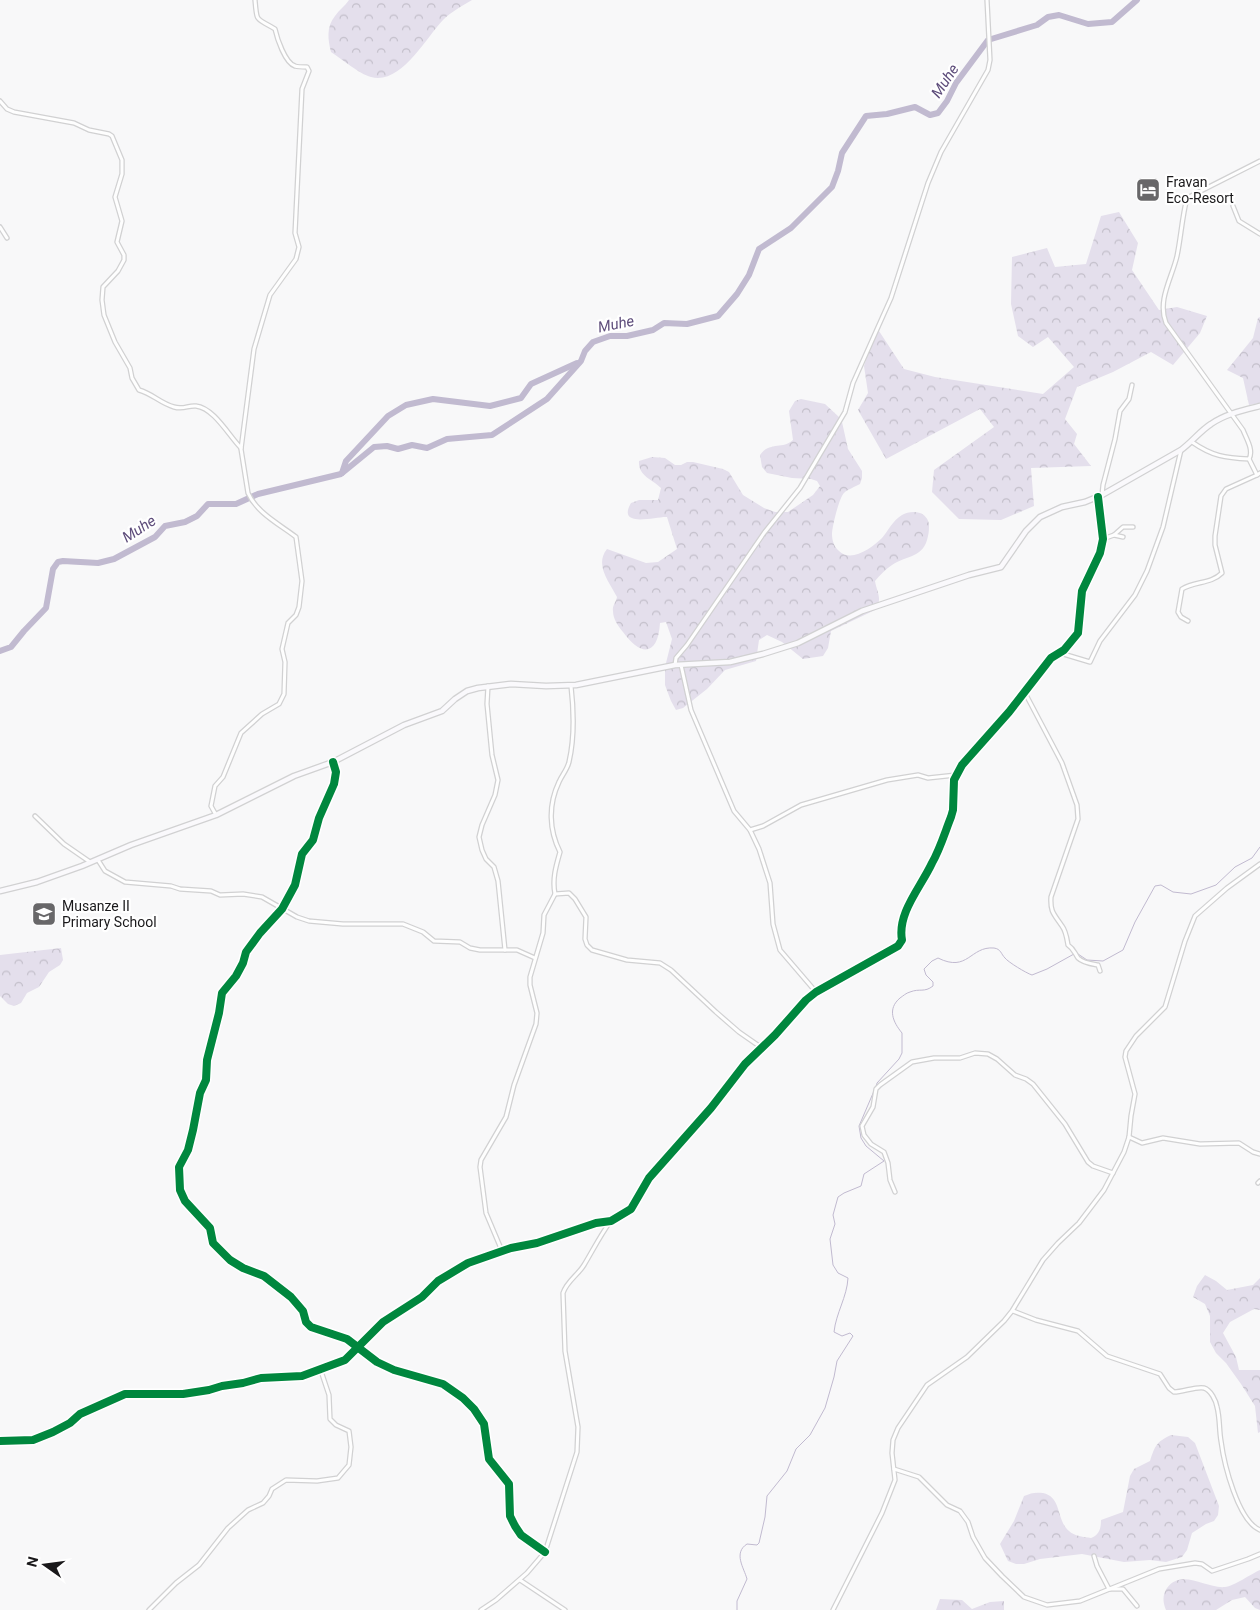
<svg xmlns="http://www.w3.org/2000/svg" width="1260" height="1610" viewBox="0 0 1260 1610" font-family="Roboto,sans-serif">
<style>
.forest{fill:url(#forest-crowns)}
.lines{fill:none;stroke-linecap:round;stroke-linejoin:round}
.stream{stroke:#c1bad0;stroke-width:1}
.river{stroke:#c1bad0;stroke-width:6}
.minor-casing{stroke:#d1d1d2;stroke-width:5.5}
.secondary-casing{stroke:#d1d1d2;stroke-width:7}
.minor{stroke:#fefefe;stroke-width:3}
.secondary{stroke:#faf9fc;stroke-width:4.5}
.cycleway-casing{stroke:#fff;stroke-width:11}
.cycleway{stroke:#00873e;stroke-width:8}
.labels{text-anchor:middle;stroke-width:4.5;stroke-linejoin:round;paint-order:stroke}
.poi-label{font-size:14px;fill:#1a191b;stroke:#fff;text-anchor:start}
.water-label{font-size:15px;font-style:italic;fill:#5e4d7b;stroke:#fff}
</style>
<defs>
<pattern id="forest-crowns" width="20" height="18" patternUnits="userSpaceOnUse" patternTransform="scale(1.25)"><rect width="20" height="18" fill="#e4dfec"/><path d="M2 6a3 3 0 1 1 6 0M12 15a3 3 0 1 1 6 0" fill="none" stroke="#c3bfca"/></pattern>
</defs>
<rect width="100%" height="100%" fill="#f8f8f9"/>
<g class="forest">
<path d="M349,0H472C462,6 451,12 443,20C425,39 401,85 371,77C359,74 342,59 331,52C328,40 326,27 335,16C339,10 345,6 349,0Z"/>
<polygon points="1119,212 1138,243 1132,270 1159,310 1177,307 1207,316 1200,333 1173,365 1151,352 1113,372 1077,387 1065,419 1077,434 1074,444 1091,466 1031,468 1034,506 1001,520 959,519 932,492 934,470 994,427 980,409 886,459 858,410 868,393 864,366 877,328 904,369 935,377 1043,394 1074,367 1048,337 1033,347 1018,336 1011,304 1012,257 1047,248 1055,267 1086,264 1101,216"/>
<polygon points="1260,317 1260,403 1249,405 1243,378 1227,370 1253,338 1258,318"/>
<path d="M801,399L825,404L839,417L842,422L848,449L862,471V478L860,484C855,487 848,489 844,493C839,498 832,527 832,534C832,540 834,547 839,551C851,563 872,548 882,538C888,531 893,520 902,515C907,512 914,511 920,513C925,515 928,519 929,524C929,528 929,532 928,536C924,558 907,555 892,565C886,569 880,575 875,581C877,593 883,599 875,610L831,631L828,648L823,656L803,659L782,642L767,635L759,640L756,661L725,670L707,689L683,708L676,710L671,701L665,685V667L672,639L666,622L660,623C658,656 641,657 623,632C618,626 613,619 613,611C612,606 616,602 617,597C610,583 594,565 607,549L646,563L658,562L677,549L667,517C657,516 616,529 631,503L639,500H658L661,488C652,479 638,476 639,461L652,457L665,458L675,465H681L687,462H693L723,469L729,472L743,495L764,508L775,512H788L813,495L820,486L817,481L811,479L792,478L767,473L762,467L760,455C770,441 782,450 793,440L789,411L795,401Z"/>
<polygon points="61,948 63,960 60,965 49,972 39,987 27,993 21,1003 14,1006 8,1004 0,996 0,955"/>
<polygon points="1205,1275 1216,1281 1227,1290 1253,1285 1260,1278 1260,1310 1254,1309 1230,1322 1223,1333 1236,1357 1239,1370 1260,1370 1260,1432 1258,1433 1255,1406 1241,1384 1226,1363 1216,1353 1210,1342 1210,1316 1205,1304 1193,1297 1197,1286"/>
<path d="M1171,1435L1188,1437L1195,1443L1219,1506L1218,1515L1214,1521L1206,1524L1192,1533L1187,1550L1182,1557L1166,1562L1150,1560L1124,1562L1082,1554L1040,1559L1024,1564H1016L1008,1561L1000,1544L1014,1521L1024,1496C1031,1493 1035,1492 1043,1493C1062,1497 1056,1520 1069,1531C1074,1536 1084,1537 1091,1538C1099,1535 1101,1529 1101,1520L1123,1512L1130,1476L1134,1469L1150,1461C1155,1446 1156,1442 1171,1435Z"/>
<path d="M1260,1570V1610L1255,1608L1245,1597L1232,1600L1216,1610H1166C1163,1603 1162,1595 1167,1588C1182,1568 1206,1589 1225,1587C1234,1586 1251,1574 1260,1570Z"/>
<polygon points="940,1599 962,1600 972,1609 990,1602 1004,1601 1004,1610 936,1610"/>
</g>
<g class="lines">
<g class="stream">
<polyline points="1078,954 1087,960 1103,961 1123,950 1135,922 1155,886 1161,885 1173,892 1191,894 1216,885 1235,867 1252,858 1260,847"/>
<path d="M876,1087L877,1083L899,1059L902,1053V1033C893,1022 887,1009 900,998C903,996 906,993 910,992C920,988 924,993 933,986V982L926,975L924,969L932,961L938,958C968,973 970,946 994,948C1001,949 1001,954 1005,958C1008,962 1026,973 1032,975L1047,969L1074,954"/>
<path d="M737,1610V1601L747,1579C744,1568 733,1553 747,1544L757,1545L759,1543L765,1517L767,1496L787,1471L796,1449L810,1435L825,1408L834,1377L837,1361L853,1336L850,1333L842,1336L834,1332C836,1313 847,1297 848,1278L838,1273L833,1265L830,1239L835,1224L833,1215L838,1197L844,1193L861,1186L864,1174L884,1161L866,1146L861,1138L859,1126L874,1091"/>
</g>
<g class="river">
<polyline points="342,473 346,461 388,416 406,405 433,399 490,406 521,398 531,384 577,363"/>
<polyline points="0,651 11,647 24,631 46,608 53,569 58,562 63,561 98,563 114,559 155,537 165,526 185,522 197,516 208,504 236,504 258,494 341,474 374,447 387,446 398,449 412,445 427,448 447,439 492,435 547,399 581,361 585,351 593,342 610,336 627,336 653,330 664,323 687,324 718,316 737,294 749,275 759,249 791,228 832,187 838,171 842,153 866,116 887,114 915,107 930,115 938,113 947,101 956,83 988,40 1037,25 1048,17 1059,15 1088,24 1112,22 1137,0"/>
</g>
<defs>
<g id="minor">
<path d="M0,101L7,109L14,112L74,123L89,130L109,134L112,136L122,160V174L115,197L122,221L117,242L124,255V260L118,271L103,287L102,300L104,315L115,342L130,368L132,378L139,390C153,394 160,403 174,407C184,410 188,405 196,406C214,408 229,436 241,448"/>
<polyline points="1233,206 1239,221 1260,234"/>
<polyline points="0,227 7,238"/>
<path d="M1192,442C1212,456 1225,458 1249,459L1257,475L1260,473"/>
<path d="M1249,459C1254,450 1246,438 1243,430L1166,323C1157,300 1172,278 1177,256C1181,237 1182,217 1187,198L1260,161"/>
<polyline points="1102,495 1103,485 1115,439 1120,411 1129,399 1132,385"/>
<polyline points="1114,535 1123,527 1133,527"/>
<polyline points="1103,539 1114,535 1123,537"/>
<path d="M1188,621L1181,617L1178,612L1182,589C1195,581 1211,584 1222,573L1215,545V536L1221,496L1226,489L1257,475"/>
<polyline points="1060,653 1090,662 1100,641 1135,595 1147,571 1163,527 1181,450"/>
<polyline points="675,665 676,658 687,645 764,533 800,488 845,412 853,383 891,298 928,183 941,152 988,70 990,60 987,0"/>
<polyline points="681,665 691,710 734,811 750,830 759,849 770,883 773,924 780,950 816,992"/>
<polyline points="488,686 487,704 492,755 498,780 495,795 482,825 479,837 482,850 486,859 494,867 498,881 505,950"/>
<path d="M1024,691L1062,763L1077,805L1078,819L1051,897C1050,912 1054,914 1062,926C1066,931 1067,939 1068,945C1074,949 1074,952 1078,958C1083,963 1092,964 1098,965L1100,971"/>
<polyline points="333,762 336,772 334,784 319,818 313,840 302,854 295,885 282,909 260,933 246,952 243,963 236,976 222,993 219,1013 207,1060 206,1080 200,1093 193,1130 188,1150 179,1167 180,1190 185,1201 210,1228 213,1243 230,1260 243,1268 264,1276 291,1297 303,1311 306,1322 311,1327 347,1339 377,1362 394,1370 443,1384 463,1398 474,1409 484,1424 489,1459 509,1484 510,1516 515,1526 521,1535 545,1552"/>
<path d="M216,815L211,806L215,786L223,777L241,733L262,714L279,704L284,694L285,662L282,649L288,623L296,615L299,607L302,581L296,537C279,524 257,513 248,493L241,449L254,349L270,295L296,259L299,247L295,233L302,89L309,71L307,67C304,67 298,67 295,66C285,63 277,38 275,29C256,17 257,24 255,0"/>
<polyline points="35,816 64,844 90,862"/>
<polyline points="750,830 763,826 801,805 887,780 918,775 928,778 956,775"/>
<polyline points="98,860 105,871 125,882 171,886 180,889 211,891 220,895 243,894 262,897 297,917 309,921 343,924 403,924 423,932 434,941 460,942 470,948 480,950 517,950 535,958"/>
<polyline points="555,894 569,893 575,899 586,917 585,939 587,945 592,950 627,960 660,963 671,970 716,1012 739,1032 762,1048"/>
<polyline points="1129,1137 1142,1143 1163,1138 1200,1144 1239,1143 1253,1152 1260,1154"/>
<polyline points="1258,1183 1260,1181"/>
<polyline points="895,1192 890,1180 888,1163 884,1152 871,1144 864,1135 862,1126 873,1107 876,1089 880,1085 912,1062 934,1058 960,1058 975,1053 988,1054 997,1059 1015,1075 1026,1079 1033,1084 1065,1124 1088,1162 1093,1166 1113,1173"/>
<path d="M502,1251L486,1213L480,1167L481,1160L506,1117L514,1085L536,1024L537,1013L530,985V977L543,933L544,915L555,894C552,879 556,866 560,852C549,830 548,805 559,782C562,775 567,770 569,762C575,736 574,712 571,686"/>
<path d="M1013,1311L1036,1320L1078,1331L1107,1356L1160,1374L1169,1388L1174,1392C1183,1392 1197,1386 1204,1388C1211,1390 1216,1401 1217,1407C1220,1418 1219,1430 1221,1441C1224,1464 1238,1521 1260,1530"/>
<path d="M0,1441L33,1440L53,1432L70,1423L80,1414L125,1394H183L209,1390L222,1386L243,1383L261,1378L302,1376L345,1360L383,1322L422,1297L438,1281L468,1263L511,1248L537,1243L596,1223L611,1221L631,1209L649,1178L711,1108L745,1064L775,1035L806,1000L816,992L898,946L902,940C897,913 921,887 932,863C940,849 945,832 951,817L953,810L954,780L962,765L1009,712L1051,658L1064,650L1078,633L1082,591L1100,553L1103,539L1098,497"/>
<polyline points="894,1469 919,1477 947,1505 960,1511 968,1522 973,1537 985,1558 1002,1576 1024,1597 1047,1605 1080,1601 1159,1569 1195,1563 1202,1564 1212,1571 1248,1559 1260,1554"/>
<polyline points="1094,1556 1097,1566 1109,1589 1123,1589 1137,1606"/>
<polyline points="520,1580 565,1610"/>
<polyline points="149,1610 176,1583 199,1565 228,1528 248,1510 263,1503 269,1496 272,1489 286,1480 317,1481 338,1478 349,1465 351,1447 349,1431 336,1425 330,1419 329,1395 320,1368"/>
<path d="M481,1610L496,1600L527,1573L545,1552L577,1452L578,1427L565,1351L563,1293C567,1281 578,1275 584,1265C593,1250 600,1236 610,1222"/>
<polyline points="833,1610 882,1513 895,1480 892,1453 893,1440 898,1428 927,1385 967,1357 1004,1321 1012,1311 1043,1260 1058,1243 1079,1223 1104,1190 1124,1152 1129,1137 1131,1116 1135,1094 1125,1057 1126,1051 1136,1036 1165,1007 1185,941 1195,916 1227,888 1260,864"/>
</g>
<path id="secondary" d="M0,891L37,882L82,866L131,845L216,815L294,776L333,762L404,725L442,711L455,699L467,691L478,688L511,684L546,686L576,685L675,665L730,662L763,654L798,643L862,611L969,575L1001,567L1026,531L1040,517L1062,507L1085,502L1102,495L1181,450C1192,442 1200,431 1211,424C1225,414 1244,410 1260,406"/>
</defs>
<use href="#minor" class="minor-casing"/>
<use href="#secondary" class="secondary-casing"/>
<use href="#minor" class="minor"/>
<use href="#secondary" class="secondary"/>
<defs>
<g id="cycleway">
<polyline points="333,762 336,772 334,784 319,818 313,840 302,854 295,885 282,909 260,933 246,952 243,963 236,976 222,993 219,1013 207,1060 206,1080 200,1093 193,1130 188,1150 179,1167 180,1190 185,1201 210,1228 213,1243 230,1260 243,1268 264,1276 291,1297 303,1311 306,1322 311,1327 347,1339 377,1362 394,1370 443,1384 463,1398 474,1409 484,1424 489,1459 509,1484 510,1516 515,1526 521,1535 545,1552"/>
<path d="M0,1441L33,1440L53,1432L70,1423L80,1414L125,1394H183L209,1390L222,1386L243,1383L261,1378L302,1376L345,1360L383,1322L422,1297L438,1281L468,1263L511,1248L537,1243L596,1223L611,1221L631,1209L649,1178L711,1108L745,1064L775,1035L806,1000L816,992L898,946L902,940C897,913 921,887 932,863C940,849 945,832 951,817L953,810L954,780L962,765L1009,712L1051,658L1064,650L1078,633L1082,591L1100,553L1103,539L1098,497"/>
</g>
</defs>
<use href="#cycleway" class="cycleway-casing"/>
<use href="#cycleway" class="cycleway"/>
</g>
<defs>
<symbol id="hotel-square" viewBox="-11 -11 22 22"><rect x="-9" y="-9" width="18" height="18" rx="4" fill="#686769" stroke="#fff"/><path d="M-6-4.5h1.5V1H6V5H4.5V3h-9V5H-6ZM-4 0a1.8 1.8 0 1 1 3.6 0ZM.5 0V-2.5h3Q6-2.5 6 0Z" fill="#fff"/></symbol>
<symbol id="school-square" viewBox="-11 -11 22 22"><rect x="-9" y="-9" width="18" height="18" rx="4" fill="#686769" stroke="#fff"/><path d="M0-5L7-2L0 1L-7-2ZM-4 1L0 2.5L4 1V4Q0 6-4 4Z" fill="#fff"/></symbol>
</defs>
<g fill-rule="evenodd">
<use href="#hotel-square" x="1134" y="176" width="28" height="28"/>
<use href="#school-square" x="30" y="900" width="28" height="28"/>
</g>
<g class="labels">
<g class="poi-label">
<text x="1166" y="187">Fravan<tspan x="1166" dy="16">Eco-Resort</tspan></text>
<text x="62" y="911">Musanze II<tspan x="62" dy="16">Primary School</tspan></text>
</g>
<g class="water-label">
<text transform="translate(945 81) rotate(-56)" y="5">Muhe</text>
<text transform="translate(616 324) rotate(-11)" y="5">Muhe</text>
<text transform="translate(139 529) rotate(-33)" y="5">Muhe</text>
</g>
</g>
<g transform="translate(45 1565) rotate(284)" stroke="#ffffff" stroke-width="4" paint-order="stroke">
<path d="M0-4L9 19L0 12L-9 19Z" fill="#1a191b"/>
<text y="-8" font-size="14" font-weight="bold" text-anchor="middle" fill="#1a191b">N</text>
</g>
</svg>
